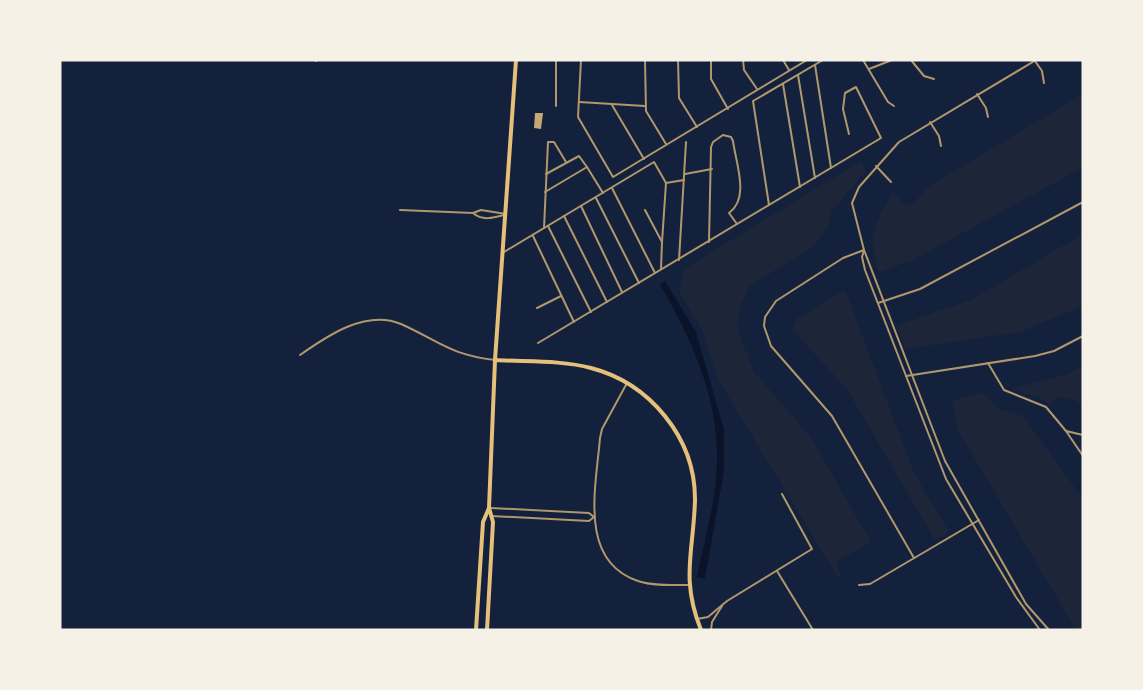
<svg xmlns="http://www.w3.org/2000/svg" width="1143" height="690" viewBox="0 0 1143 690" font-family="Overpass,sans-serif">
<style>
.green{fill:#1d2539}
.water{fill:#0b132b}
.building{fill:#c6a872}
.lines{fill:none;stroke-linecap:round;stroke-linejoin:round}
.minor{stroke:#b1986c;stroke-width:2}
.secondary{stroke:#e5c07b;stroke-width:4}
.primary{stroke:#e5c07b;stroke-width:4}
</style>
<rect width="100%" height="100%" fill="#14213d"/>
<g class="green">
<path d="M1083,94L1082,168L911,261L879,272C867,238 874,223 893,193L905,204L912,205L928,187Z"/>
<polygon points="861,161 866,171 831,212 828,227 815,245 750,286 739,309 737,328 754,372 810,436 871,542 836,562 841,576 838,578 719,381 702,330 679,291 684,269"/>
<polygon points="1083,234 1083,306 1020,332 905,349 896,326 971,300"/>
<polygon points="845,290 914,473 949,532 935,540 847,389 792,329 797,319"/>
<polygon points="1083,366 1083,406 1075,400 1059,397 1050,405 1042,399 1010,389 1065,375"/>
<polygon points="982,392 997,408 1023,416 1083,499 1083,630 1076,630 958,430 952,401"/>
</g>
<path class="water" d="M665,281L696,332L724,430V471L705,579L697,577C705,537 718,494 717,454C716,392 690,336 660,285Z"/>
<polygon class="building" points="535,113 543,113 541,129 534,128"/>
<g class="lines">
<g class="minor">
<polyline points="556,60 556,106"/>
<polyline points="581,60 578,117 613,177 807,60"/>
<polyline points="645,60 646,111 666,144"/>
<polyline points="678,60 679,98 697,127"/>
<polyline points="711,60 711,79 728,109"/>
<polyline points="743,60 744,70 757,89"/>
<polyline points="783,60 789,70"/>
<polyline points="863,60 888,102 894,106"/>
<polyline points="911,60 924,76 934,79"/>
<polyline points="1036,60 899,142 859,187 852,203 864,250 945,461 1026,604 1049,630"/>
<polyline points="316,61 318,60"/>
<polyline points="1035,61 1042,71 1044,83"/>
<polyline points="815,65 831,168"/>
<polyline points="869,69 892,60"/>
<polyline points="798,75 815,178"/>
<polyline points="783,84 800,187"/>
<polyline points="977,94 986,108 988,117"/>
<polyline points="579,102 645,106"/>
<polyline points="612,105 644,159"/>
<polyline points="930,122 939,136 941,146"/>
<polyline points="876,166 891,182"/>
<polyline points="546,174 579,156 587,167"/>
<polyline points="685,174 712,169"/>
<polyline points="666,183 684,180"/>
<polyline points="612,188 655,273"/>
<polyline points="545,192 587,167 603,193"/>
<polyline points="596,198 639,283"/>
<polyline points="769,205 753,101 823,60"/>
<polyline points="581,206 622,292"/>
<polyline points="400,210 473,213 481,210 506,214"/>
<polyline points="645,210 662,242 661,269"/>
<path d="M473,213C482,221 493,218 504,215"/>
<polyline points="564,216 607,302"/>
<polyline points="548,226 591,312"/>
<polyline points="544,228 548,142 554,142 566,162"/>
<polyline points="533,236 574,322"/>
<path d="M709,242L711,147L713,142L723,135L731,137L733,141C736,164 750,198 729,213L737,224"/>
<polyline points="864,250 862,257 865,270 946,479 1016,597 1040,630"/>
<polyline points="864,250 843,258 776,301 765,317 764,326 771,346 832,416 914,558"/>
<polyline points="504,252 654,162 666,183 662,242"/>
<polyline points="679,260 686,142"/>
<polyline points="878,303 920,289 1083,202"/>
<polyline points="537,308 561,296"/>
<polyline points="538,343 881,138 856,87 845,93 843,109 849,134"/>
<path d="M300,355C327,336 366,309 401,324C439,341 450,355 495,360"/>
<polyline points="988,363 1004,390 1046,407 1066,431"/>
<polyline points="906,376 1035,356 1054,351 1083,336"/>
<path d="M627,383L602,429L600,438C596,487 578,561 638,581C653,586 672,585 688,585"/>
<polyline points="1083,435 1066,431 1083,456"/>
<polyline points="491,508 589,513 594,517"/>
<polyline points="491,516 589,521 594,517"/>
<polyline points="777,571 813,630"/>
<polyline points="859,585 870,584 979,520"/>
<polyline points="697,619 708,617 727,601 812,549 782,494"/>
<polyline points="711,630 712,622 722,606"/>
</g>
<path class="secondary" d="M495,360C526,362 561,360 591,368C649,383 695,437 695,499C694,550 680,578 701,630"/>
<g class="primary">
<polyline points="476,630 483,522 489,508"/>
<polyline points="487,630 493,522 489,508 495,360 516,60"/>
</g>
</g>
<rect width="1143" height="690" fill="none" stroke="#f6f1e7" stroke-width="123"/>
</svg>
